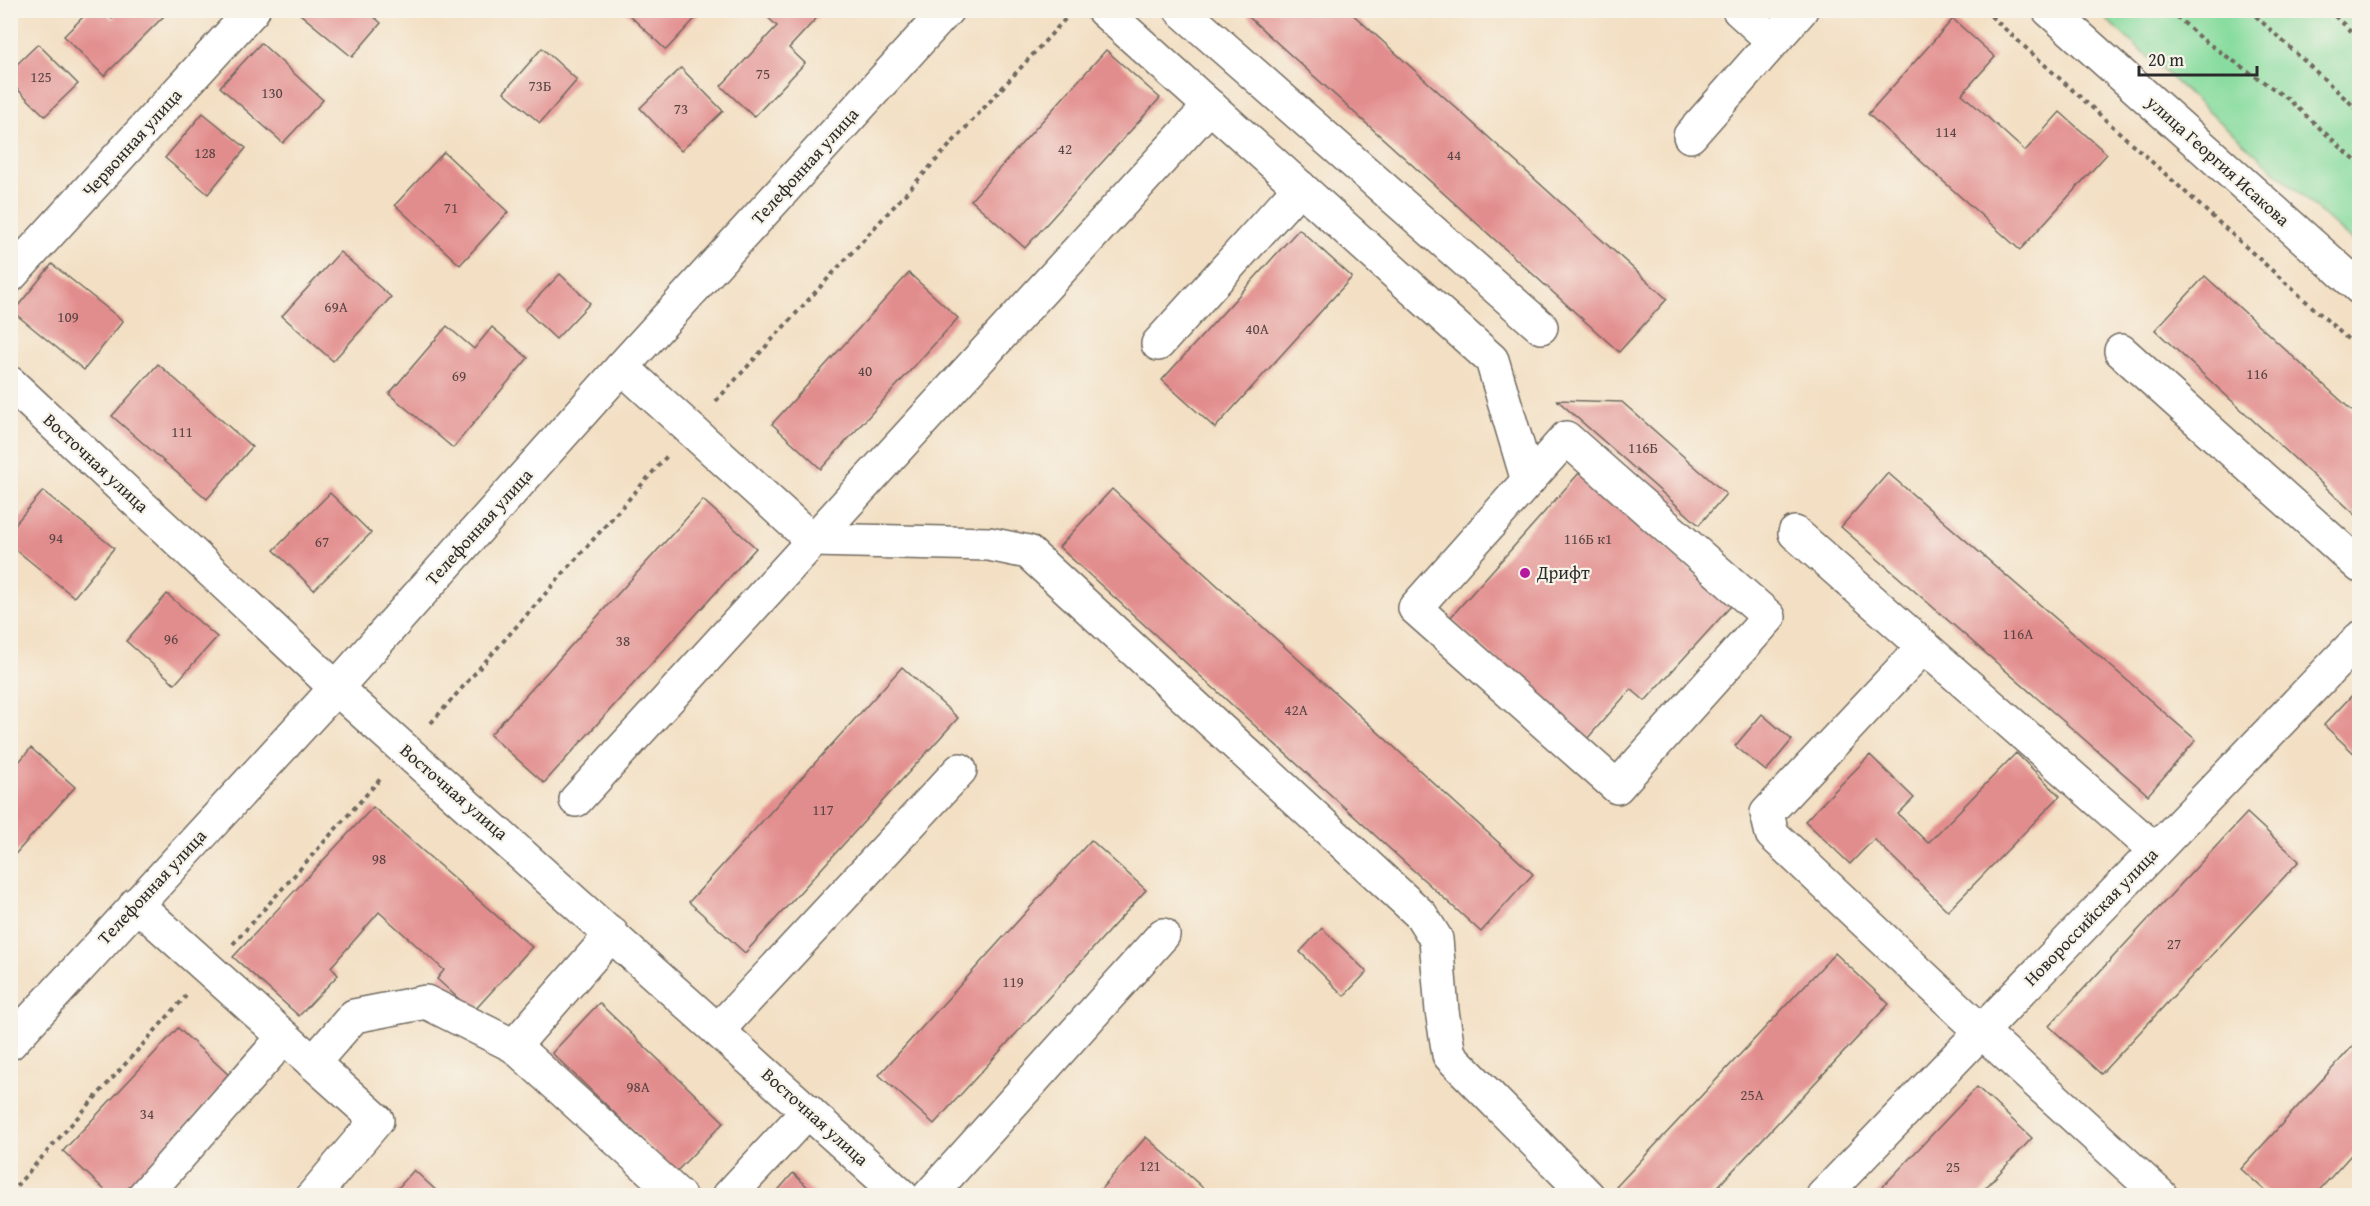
<svg xmlns="http://www.w3.org/2000/svg" width="2370" height="1206" viewBox="0 0 2370 1206" font-family="'Gentium Book Plus',serif">
<style>
.green{fill:#87dc9f;stroke:#598465;stroke-width:1.5}
.building{fill:#e28d8d}
.lines{fill:none;stroke-linecap:round;stroke-linejoin:round}
.minor-casing{stroke:#716a60;stroke-width:36}
.path{stroke:#716a60;stroke-width:4;stroke-dasharray:4.5 4.5;stroke-linecap:butt}
.minor{stroke:#fff;stroke-width:33}
.poi-dot{fill:#b5179e;stroke:#f7f3e8;stroke-width:2}
.labels{text-anchor:middle;stroke-width:4.5;stroke-linejoin:round;paint-order:stroke}
.number-label{font-size:15px;fill:#594444}
.street-label{font-size:18px;fill:#2b2b2b;stroke:#f7f3e8}
.poi-label{font-size:18px;fill:#2b2b2b;stroke:#f7f3e8;text-anchor:start}
</style>
<rect width="100%" height="100%" fill="#f7f3e8"/>
<filter id="ink" filterUnits="userSpaceOnUse"><feTurbulence type="fractalNoise" baseFrequency=".0167" numOctaves="2"/><feDisplacementMap in="SourceGraphic" scale="12" xChannelSelector="R" yChannelSelector="G"/><feConvolveMatrix kernelMatrix="1 2 1 2 8 2 1 2 1" color-interpolation-filters="sRGB"/></filter>
<filter id="wash" filterUnits="userSpaceOnUse"><feTurbulence type="fractalNoise" baseFrequency=".008" numOctaves="4" result="noise"/><feDisplacementMap in="SourceGraphic" scale="24" xChannelSelector="R" yChannelSelector="G"/><feGaussianBlur stdDeviation="1.35" result="paint"/><feColorMatrix in="noise" values="0 0 0 0 0 0 0 0 0 0 0 0 0 0 0 0 0 1.4 0 .05"/><feComposite in="paint" operator="in"/></filter>
<g filter="url(#wash)">
<rect width="100%" height="100%" fill="#f3dfc3"/>
<polygon class="green" points="2097,11 2359,11 2359,247"/>
<g id="blocks">
<g class="building">
<polygon points="90,10 104,10 112,19 121,10 170,10 104,76 64,36"/>
<polygon points="301,10 366,10 381,23 352,57 299,13"/>
<polygon points="624,10 703,10 666,50"/>
<polygon points="760,10 824,10 789,48 805,63 754,117 721,86 777,26"/>
<polygon points="1241,10 1348,10 1667,299 1619,352"/>
<polygon points="1953,19 1995,57 1962,94 2025,151 2060,112 2107,154 2020,250 1868,114"/>
<polygon points="261,43 323,100 283,143 220,87"/>
<polygon points="38,44 78,84 45,116 10,82 10,71"/>
<polygon points="542,48 577,80 540,123 504,92"/>
<polygon points="1106,50 1160,98 1025,248 971,200"/>
<polygon points="681,68 723,111 681,151 640,108"/>
<polygon points="203,113 246,148 208,194 165,158"/>
<polygon points="444,152 508,212 460,265 395,205"/>
<polygon points="1299,229 1352,277 1215,428 1162,380"/>
<polygon points="340,252 391,297 333,361 282,316"/>
<polygon points="52,264 123,321 84,370 13,312"/>
<polygon points="909,273 958,318 821,469 772,424"/>
<polygon points="560,274 590,303 556,339 525,310"/>
<polygon points="2205,276 2360,418 2360,519 2155,330"/>
<polygon points="447,326 474,349 492,327 528,358 453,448 389,394"/>
<polygon points="158,364 252,447 207,499 112,416"/>
<polygon points="1557,400 1622,402 1726,494 1699,525"/>
<polygon points="1580,472 1731,606 1645,701 1631,689 1586,740 1450,618"/>
<polygon points="1888,473 2196,740 2148,795 1841,527"/>
<polygon points="1112,489 1533,874 1481,932 1059,547"/>
<polygon points="43,491 114,548 74,597 10,545 10,530"/>
<polygon points="330,493 371,533 314,590 274,550"/>
<polygon points="703,500 756,548 544,783 490,735"/>
<polygon points="167,594 217,637 175,684 126,641"/>
<polygon points="902,667 958,718 745,953 689,902"/>
<polygon points="2360,687 2360,759 2324,725"/>
<polygon points="1762,714 1792,740 1766,771 1735,746"/>
<polygon points="31,748 75,787 10,860 10,772"/>
<polygon points="2016,753 2060,796 1948,911 1874,839 1850,864 1805,821 1870,755 1914,798 1898,814 1928,843"/>
<polygon points="373,807 532,947 473,1012 437,979 444,970 379,912 331,967 338,975 299,1016 233,957"/>
<polygon points="2247,813 2299,861 2101,1074 2049,1026"/>
<polygon points="1091,840 1146,890 934,1124 879,1075"/>
<polygon points="1322,928 1367,972 1344,996 1300,952"/>
<polygon points="1835,953 1889,1004 1709,1196 1625,1196 1616,1187"/>
<polygon points="599,1003 724,1122 676,1172 552,1053"/>
<polygon points="178,1028 231,1077 121,1196 111,1196 63,1151"/>
<polygon points="2360,1038 2360,1145 2314,1196 2271,1196 2241,1169"/>
<polygon points="1977,1087 2032,1138 1978,1196 1874,1196"/>
<polygon points="1146,1137 1212,1196 1095,1196"/>
<polygon points="414,1170 442,1196 391,1196"/>
<polygon points="793,1173 817,1196 773,1196"/>
</g>
</g>
</g>
<g filter="url(#ink)">
<use href="#blocks" fill-opacity="0" stroke="#716a60" stroke-width="1.5"/>
<g class="lines">
<defs>
<g id="minor">
<polyline points="1103,10 1492,360 1528,481"/>
<polyline points="1181,10 1541,327"/>
<polyline points="1739,10 1773,41"/>
<polyline points="2049,10 2360,288"/>
<polyline points="1690,136 1801,10"/>
<polyline points="10,276 253,10"/>
<polyline points="1158,344 1300,187"/>
<polyline points="2121,351 2360,566"/>
<polyline points="622,367 812,540 989,544 1028,552 1421,915 1436,939 1442,1011 1449,1055 1588,1196"/>
<polyline points="10,383 336,688 902,1196"/>
<polygon points="1566,438 1769,617 1617,787 1415,608"/>
<polyline points="1795,533 2155,850"/>
<polyline points="1924,646 1767,813 1772,834 1981,1031 2161,1196"/>
<polyline points="576,800 1210,106"/>
<polyline points="136,904 377,1120 313,1196"/>
<polyline points="718,1030 960,770"/>
<polyline points="10,1043 336,688 622,367 947,10"/>
<polyline points="514,1046 612,934"/>
<polyline points="313,1063 354,1016 426,1002 514,1046 679,1196"/>
<polyline points="144,1196 284,1037"/>
<polyline points="729,1196 808,1111"/>
<polyline points="929,1196 1163,935"/>
<polyline points="1823,1196 2360,638"/>
</g>
</defs>
<use href="#minor" class="minor-casing"/>
<g class="path">
<polyline points="1984,10 2360,350"/>
<polyline points="2170,10 2199,37 2288,99 2360,165"/>
<polyline points="2249,10 2360,112"/>
<polyline points="2328,10 2360,39"/>
<polyline points="716,401 1067,17"/>
<polyline points="431,723 667,456"/>
<polyline points="233,944 382,777"/>
<polyline points="10,1193 186,996"/>
</g>
<use href="#minor" class="minor"/>
</g>
</g>
<circle class="poi-dot" cx="1525" cy="573" r="6"/>
<g class="labels">
<g class="number-label">
<text x="763" y="79">75</text>
<text x="41" y="82">125</text>
<text x="540" y="91">73Б</text>
<text x="272" y="98">130</text>
<text x="681" y="114">73</text>
<text x="1946" y="137">114</text>
<text x="1065" y="154">42</text>
<text x="205" y="158">128</text>
<text x="1454" y="160">44</text>
<text x="451" y="213">71</text>
<text x="336" y="312">69А</text>
<text x="68" y="322">109</text>
<text x="1257" y="334">40А</text>
<text x="865" y="376">40</text>
<text x="2257" y="379">116</text>
<text x="459" y="381">69</text>
<text x="182" y="437">111</text>
<text x="1643" y="453">116Б</text>
<text x="56" y="543">94</text>
<text x="1588" y="544">116Б к1</text>
<text x="322" y="547">67</text>
<text x="2018" y="639">116А</text>
<text x="171" y="644">96</text>
<text x="623" y="646">38</text>
<text x="1296" y="715">42А</text>
<text x="823" y="815">117</text>
<text x="379" y="864">98</text>
<text x="2174" y="949">27</text>
<text x="1013" y="987">119</text>
<text x="638" y="1092">98А</text>
<text x="1752" y="1100">25А</text>
<text x="147" y="1119">34</text>
<text x="1150" y="1171">121</text>
<text x="1953" y="1172">25</text>
</g>
<g class="street-label">
<text transform="translate(132 143) rotate(-48)" y="6">Червонная улица</text>
<text transform="translate(2218 161) rotate(42)" y="6">улица Георгия Исакова</text>
<text transform="translate(805 166) rotate(-48)" y="6">Телефонная улица</text>
<text transform="translate(96 463) rotate(43)" y="6">Восточная улица</text>
<text transform="translate(479 527) rotate(-48)" y="6">Телефонная улица</text>
<text transform="translate(454 792) rotate(41)" y="6">Восточная улица</text>
<text transform="translate(152 887) rotate(-47)" y="6">Телефонная улица</text>
<text transform="translate(2091 917) rotate(-46)" y="6">Новороссийская улица</text>
<text transform="translate(815 1117) rotate(42)" y="6">Восточная улица</text>
</g>
<g class="poi-label">
<text x="1537" y="579">Дрифт</text>
</g>
</g>
<rect width="2370" height="1206" fill="none" stroke="#f7f3e8" stroke-width="36"/>
<path d="M2139 66v9h118v-9" fill="none" stroke="#2b2b2b" stroke-width="3"/>
<text x="2148" y="66" font-size="18" fill="#2b2b2b" stroke="#f7f3e8" stroke-width="4.5" paint-order="stroke">20 m</text>
</svg>
